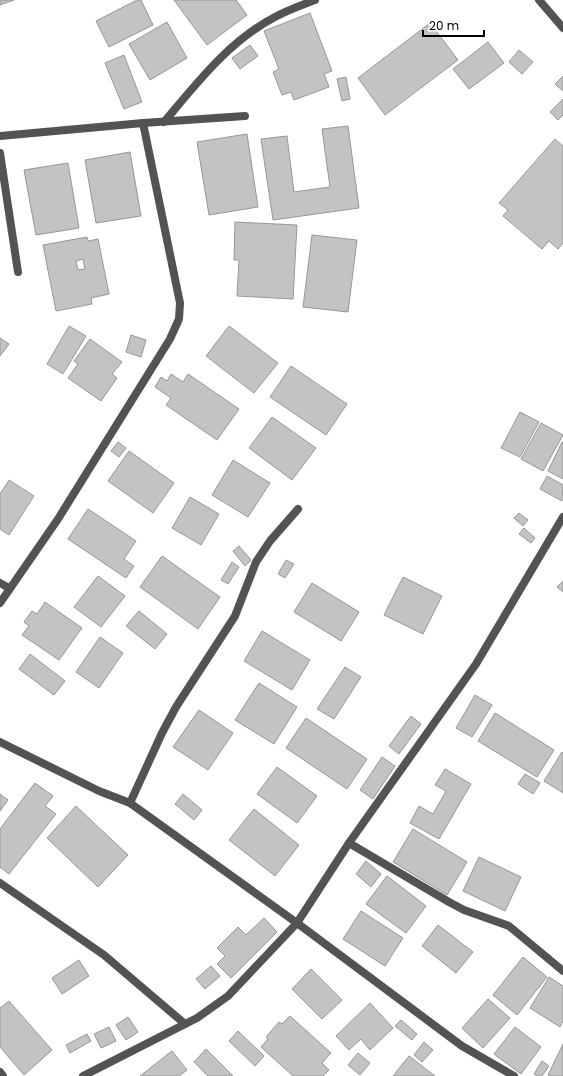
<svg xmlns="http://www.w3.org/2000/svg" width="563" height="1076" viewBox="0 0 563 1076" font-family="Poppins,sans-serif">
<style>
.building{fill:#c3c3c3;stroke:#979797;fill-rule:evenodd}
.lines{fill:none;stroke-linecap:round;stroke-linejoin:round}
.service{stroke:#535353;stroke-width:8}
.minor{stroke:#535353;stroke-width:8}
</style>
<rect width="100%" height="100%" fill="#fff"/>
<g class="building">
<polygon points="0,0 14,0 0,5"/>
<polygon points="137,0 141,0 153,25 109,47 96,21"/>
<polygon points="174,0 236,0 247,15 207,45"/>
<polygon points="310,13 332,71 324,74 329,87 294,100 291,92 282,95 273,72 279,69 264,31"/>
<polygon points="167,22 187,58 150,80 129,44"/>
<polygon points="430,23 458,60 385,115 358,78"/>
<polygon points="488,42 504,63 469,89 453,69"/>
<polygon points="250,45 258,56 240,69 232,58"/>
<polygon points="519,50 533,62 522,74 509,62"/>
<polygon points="124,55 142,102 124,109 105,63"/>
<polygon points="563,76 563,91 555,84"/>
<polygon points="346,77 350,99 342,101 337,79"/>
<polygon points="563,99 563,115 558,120 550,112"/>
<polygon points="348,126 359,208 273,220 261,139 287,136 294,192 330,187 322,129"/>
<polygon points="247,134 258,207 209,215 197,142"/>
<polygon points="555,139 563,146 563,243 558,249 549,241 542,249 503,216 508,210 499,203"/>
<polygon points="130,152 141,216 96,223 85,160"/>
<polygon points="68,163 79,228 36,235 24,170"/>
<polygon points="235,222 297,225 293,299 237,296 239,260 234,260"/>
<polygon points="312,235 357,240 348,312 303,307"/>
<path d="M87,237L88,241L98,239L109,294L91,298L92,304L56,311L43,245ZM83,259L85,269L78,270L76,261Z"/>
<polygon points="69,326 86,336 63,374 47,364"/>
<polygon points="229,326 278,363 254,393 206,356"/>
<polygon points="131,335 146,340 141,357 126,352"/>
<polygon points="0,338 9,344 0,356"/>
<polygon points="90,339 122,362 112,374 117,378 101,401 68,378 78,364 74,361"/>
<polygon points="291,366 347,404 326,435 270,397"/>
<polygon points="171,374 183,382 188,374 239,409 217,440 166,405 171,398 155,387 161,377 167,381"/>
<polygon points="520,412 539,422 520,457 501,448"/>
<polygon points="272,417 316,448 292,480 249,448"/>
<polygon points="541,423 563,435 543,471 521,459"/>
<polygon points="118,442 126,448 119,457 111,451"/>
<polygon points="562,442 563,442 563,479 548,471"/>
<polygon points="129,451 174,483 153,513 108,481"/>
<polygon points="233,460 270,483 248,517 212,495"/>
<polygon points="547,476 563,485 562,501 540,489"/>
<polygon points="9,480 34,496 9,535 0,529 0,494"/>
<polygon points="190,497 219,514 201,545 172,528"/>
<polygon points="88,509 136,541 124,559 134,566 126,578 68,539"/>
<polygon points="519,513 528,520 523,526 514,518"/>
<polygon points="524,528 535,538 531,543 519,534"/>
<polygon points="239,546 251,560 245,566 233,551"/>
<polygon points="162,556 220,597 198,629 140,587"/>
<polygon points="286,560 294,564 285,578 278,574"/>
<polygon points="232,562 239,567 228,584 221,580"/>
<polygon points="98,576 125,596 101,627 74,607"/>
<polygon points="403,577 442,596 423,634 384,615"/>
<polygon points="563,581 563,592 557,587"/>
<polygon points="312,583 359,612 341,641 294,612"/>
<polygon points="45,602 82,628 59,660 22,635 29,626 24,622 32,611 37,614"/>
<polygon points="139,611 167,634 155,649 126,626"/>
<polygon points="262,631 310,660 292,690 244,661"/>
<polygon points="100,637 123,653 99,688 76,672"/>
<polygon points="30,654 65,681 54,695 19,669"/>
<polygon points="345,667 361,677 334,719 317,709"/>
<polygon points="259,683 297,707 274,744 235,720"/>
<polygon points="475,695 492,705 472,737 456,728"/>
<polygon points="199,710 233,733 208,770 173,747"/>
<polygon points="495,713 554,750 537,777 478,741"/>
<polygon points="411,716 421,724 399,754 389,746"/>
<polygon points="306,718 367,759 347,789 286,748"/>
<polygon points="562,752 563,753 563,793 544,781"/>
<polygon points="382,757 395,766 373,799 360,790"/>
<polygon points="277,767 317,796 297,823 257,794"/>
<polygon points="445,769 471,784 439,839 410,823 419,806 433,814 446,791 435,785"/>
<polygon points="525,774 540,783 533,794 518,784"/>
<polygon points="35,783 53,796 45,806 56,814 9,874 0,867 0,829"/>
<polygon points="0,794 8,800 0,811"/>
<polygon points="183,794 202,810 194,820 175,804"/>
<polygon points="76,806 128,855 98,887 47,838"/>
<polygon points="254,809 299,845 275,876 229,840"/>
<polygon points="413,829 467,862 447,895 393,862"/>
<polygon points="479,857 521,877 505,911 463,891"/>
<polygon points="366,861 381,874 371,887 356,874"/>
<polygon points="387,876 426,906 406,933 366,904"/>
<polygon points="361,911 403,938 385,966 343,939"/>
<polygon points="264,918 277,932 231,978 217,964 225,956 217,948 238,927 246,935"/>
<polygon points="438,925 473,952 456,973 422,946"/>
<polygon points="523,957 547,977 517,1015 493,995"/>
<polygon points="79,960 89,976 62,994 52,978"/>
<polygon points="211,966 220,976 205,989 196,979"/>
<polygon points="311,969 342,1000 322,1019 292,989"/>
<polygon points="549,977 563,986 563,1021 560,1027 530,1008"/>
<polygon points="488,999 510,1018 483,1048 462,1028"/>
<polygon points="9,1001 52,1050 24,1075 0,1047 0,1008"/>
<polygon points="370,1003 393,1028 370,1050 361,1039 349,1050 336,1036"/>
<polygon points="290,1016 331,1053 322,1063 329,1070 323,1076 293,1076 261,1047 268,1039 266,1037 279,1022 282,1024"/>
<polygon points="128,1017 138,1032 126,1040 116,1025"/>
<polygon points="401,1020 417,1034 412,1040 395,1026"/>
<polygon points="109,1027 116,1041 101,1048 94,1034"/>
<polygon points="515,1027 541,1047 521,1074 494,1054"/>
<polygon points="238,1031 264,1056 255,1066 229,1041"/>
<polygon points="87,1034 91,1041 70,1053 66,1045"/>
<polygon points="424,1042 433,1050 422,1062 414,1055"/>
<polygon points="563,1044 563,1076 550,1076 548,1075"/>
<polygon points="206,1049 233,1076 208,1076 194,1062"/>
<polygon points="172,1051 187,1070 179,1076 140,1076"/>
<polygon points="358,1053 370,1063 360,1075 348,1065"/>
<polygon points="409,1056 435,1076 393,1076"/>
<polygon points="542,1061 549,1066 542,1076 537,1076 534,1074"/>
</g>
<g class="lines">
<polyline class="service" points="539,0 563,28"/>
<g class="minor">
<path d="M164,122C197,83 229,41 275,17C288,10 302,5 315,0"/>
<polyline points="0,136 143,123 245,116"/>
<polyline points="0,153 18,272"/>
<polyline points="0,583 9,588"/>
<polyline points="0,603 58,519 170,339 179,319 180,303 143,123"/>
<polyline points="0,742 99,791 130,803 297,923 462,1046 514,1076"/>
<polyline points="130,803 162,733 176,707 235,616 256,562 270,541 298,509"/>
<polyline points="349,843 449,902 464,910 509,926 563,971"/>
<polyline points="0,883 104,955 185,1024"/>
<polyline points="0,1072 3,1076"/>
<polyline points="83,1076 197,1018 228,996 297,923 349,843 476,664 563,517"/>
</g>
</g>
<path d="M423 30v6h61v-6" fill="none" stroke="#000000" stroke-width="2"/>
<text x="429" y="30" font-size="12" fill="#000000" stroke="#ffffff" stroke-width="3" paint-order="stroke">20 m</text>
</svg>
